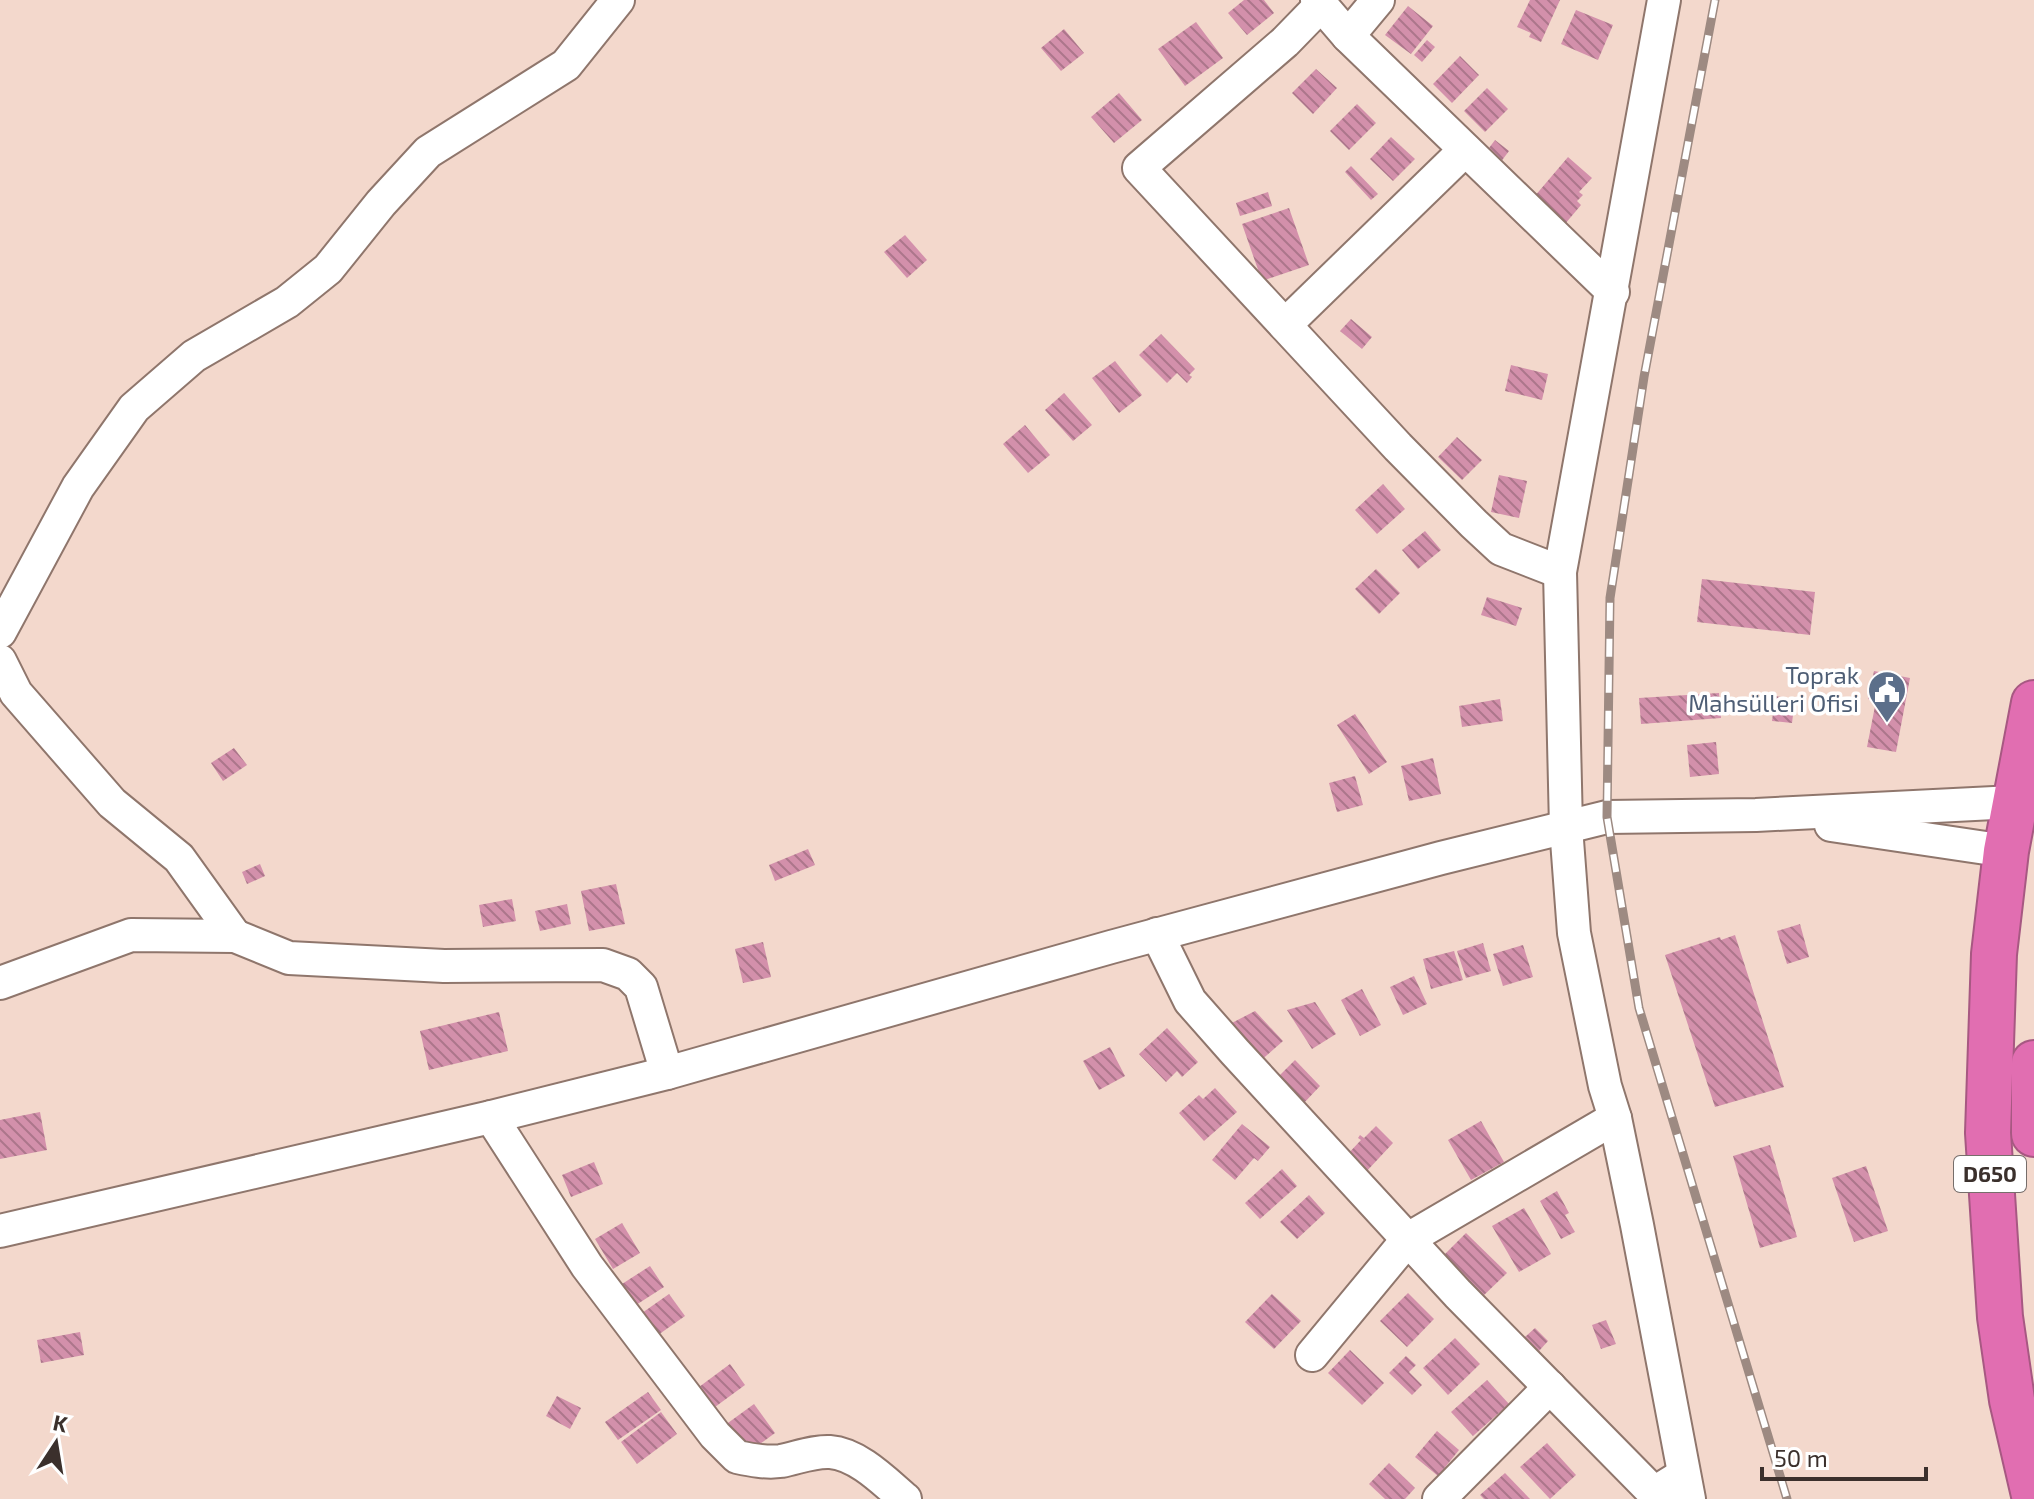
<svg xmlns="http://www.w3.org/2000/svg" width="2034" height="1499" viewBox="0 0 2034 1499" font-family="'Exo 2',sans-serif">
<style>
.building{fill:url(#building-back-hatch)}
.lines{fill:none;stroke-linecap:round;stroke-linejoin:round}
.minor-casing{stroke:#8f766c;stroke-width:36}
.highway-casing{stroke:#a75882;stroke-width:48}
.minor{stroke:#fff;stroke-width:32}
.highway{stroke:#e16eb1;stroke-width:44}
.rail-casing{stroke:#9d8a82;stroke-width:9}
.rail{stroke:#fff;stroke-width:6;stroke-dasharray:18;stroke-linecap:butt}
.labels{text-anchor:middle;stroke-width:7;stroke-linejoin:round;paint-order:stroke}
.shield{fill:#fff;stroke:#766e6b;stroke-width:2}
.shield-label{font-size:22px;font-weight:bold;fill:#3b302c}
.service-label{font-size:24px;fill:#4e5e75;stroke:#fff;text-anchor:end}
</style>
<defs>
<pattern id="building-back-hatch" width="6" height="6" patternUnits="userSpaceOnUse" patternTransform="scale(2)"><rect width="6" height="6" fill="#d390ab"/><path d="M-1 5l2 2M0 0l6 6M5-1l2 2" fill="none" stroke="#ac768b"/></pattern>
</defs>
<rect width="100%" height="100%" fill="#f3d8cc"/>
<g class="building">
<polygon points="1244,0 1264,0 1274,13 1247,35 1228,13"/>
<polygon points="1530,0 1560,0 1541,42 1529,37 1531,33 1517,27"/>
<polygon points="1408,6 1433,26 1411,54 1385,35"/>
<polygon points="1576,10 1613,25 1598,60 1561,44"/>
<polygon points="1196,22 1223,58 1185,86 1158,49"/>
<polygon points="1064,29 1084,53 1061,71 1041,48"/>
<polygon points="1427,40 1435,47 1422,62 1414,55"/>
<polygon points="1460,56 1479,75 1452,103 1433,84"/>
<polygon points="1316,69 1337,88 1313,114 1292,93"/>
<polygon points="1487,88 1508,109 1485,132 1464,111"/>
<polygon points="1119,93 1142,120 1114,143 1091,117"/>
<polygon points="1357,104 1376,123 1349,150 1330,131"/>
<polygon points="1391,137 1415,159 1393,181 1370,159"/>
<polygon points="1495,140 1509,151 1497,167 1483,156"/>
<polygon points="1568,157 1592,178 1579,192 1583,195 1577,201 1581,205 1565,224 1534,197"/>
<polygon points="1351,166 1378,194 1371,200 1345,172"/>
<polygon points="1268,192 1272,206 1240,216 1236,203"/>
<polygon points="1289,208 1309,265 1262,281 1242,224"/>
<polygon points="905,235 927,260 907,278 884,252"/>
<polygon points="1351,319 1372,337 1362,349 1340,331"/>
<polygon points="1161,334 1195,369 1189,375 1192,377 1187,383 1177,373 1167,383 1139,355"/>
<polygon points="1115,361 1142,395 1119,413 1092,378"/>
<polygon points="1511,365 1548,374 1542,400 1505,391"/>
<polygon points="1064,393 1092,425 1073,441 1045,410"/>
<polygon points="1025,425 1050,455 1028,473 1003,444"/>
<polygon points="1457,437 1482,460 1462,480 1438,457"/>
<polygon points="1499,475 1527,481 1519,518 1491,512"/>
<polygon points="1383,484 1405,509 1377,534 1355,510"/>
<polygon points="1425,531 1441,550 1418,569 1402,550"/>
<polygon points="1376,569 1400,593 1379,614 1355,589"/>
<polygon points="1702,579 1815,592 1810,635 1697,622"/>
<polygon points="1487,597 1522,608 1516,626 1481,615"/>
<polygon points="1874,671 1910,678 1896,752 1867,747 1876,701 1868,699"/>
<polygon points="1719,693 1721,718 1641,724 1639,698"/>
<polygon points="1775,696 1795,699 1792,723 1772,721"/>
<polygon points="1500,699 1503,721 1462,727 1459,706"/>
<polygon points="1355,714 1387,762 1369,774 1337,725"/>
<polygon points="1716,742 1719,774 1690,777 1687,745"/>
<polygon points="234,748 247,765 223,781 211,763"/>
<polygon points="1433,758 1441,794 1409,801 1401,766"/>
<polygon points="1355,776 1363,805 1337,812 1329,783"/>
<polygon points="808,849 815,865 775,881 769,865"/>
<polygon points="260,864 265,876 247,884 242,872"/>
<polygon points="616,884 625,924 589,931 581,891"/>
<polygon points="512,899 516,921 483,927 479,905"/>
<polygon points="567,904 571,924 540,931 535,911"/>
<polygon points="1800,924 1809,957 1787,964 1777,931"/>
<polygon points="1735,935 1784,1087 1715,1107 1665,955 1720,937 1721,940"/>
<polygon points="763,942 771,977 743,983 735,949"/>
<polygon points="1483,943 1491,971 1466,978 1457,951"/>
<polygon points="1523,945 1533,977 1503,986 1493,954"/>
<polygon points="1454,951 1463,980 1431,989 1423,959"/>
<polygon points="1414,976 1427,1004 1403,1015 1390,987"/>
<polygon points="1362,989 1381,1025 1360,1036 1341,1000"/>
<polygon points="1315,1002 1336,1034 1312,1049 1287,1010"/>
<polygon points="1255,1011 1283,1041 1259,1062 1226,1026"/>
<polygon points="499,1012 508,1051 429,1070 420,1031"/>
<polygon points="1167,1028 1198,1062 1182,1077 1177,1071 1166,1082 1139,1054"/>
<polygon points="1110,1047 1125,1076 1099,1090 1083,1061"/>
<polygon points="1295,1060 1320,1086 1303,1104 1277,1078"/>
<polygon points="1215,1088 1237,1112 1204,1141 1179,1113 1199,1095 1203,1099"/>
<polygon points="40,1112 47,1150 0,1159 0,1120"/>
<polygon points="1481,1121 1504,1162 1471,1180 1448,1140"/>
<polygon points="1242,1124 1270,1147 1258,1161 1254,1158 1235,1180 1212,1160"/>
<polygon points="1376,1126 1393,1143 1365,1173 1346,1156 1361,1140 1358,1138 1360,1135 1364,1138"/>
<polygon points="1770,1145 1797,1237 1760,1248 1733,1156"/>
<polygon points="594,1162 603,1184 571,1197 562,1175"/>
<polygon points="1866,1166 1888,1231 1854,1242 1832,1178"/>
<polygon points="1282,1169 1297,1186 1260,1219 1245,1203"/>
<polygon points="1557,1191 1569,1213 1565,1215 1575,1232 1561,1239 1540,1201"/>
<polygon points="1309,1195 1325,1213 1297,1239 1280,1222"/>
<polygon points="1524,1208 1551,1254 1519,1272 1492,1226"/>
<polygon points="622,1223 640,1253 613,1269 595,1239"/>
<polygon points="1466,1233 1507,1273 1482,1297 1442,1257"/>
<polygon points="650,1266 664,1287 636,1305 622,1284"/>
<polygon points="1408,1293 1434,1319 1407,1347 1380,1321"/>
<polygon points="669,1294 685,1316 658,1335 642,1313"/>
<polygon points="1272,1294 1301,1321 1274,1349 1245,1322"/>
<polygon points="1606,1320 1616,1344 1601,1349 1592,1325"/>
<polygon points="1535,1328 1548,1341 1539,1351 1525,1337"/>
<polygon points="80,1332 84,1355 41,1363 37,1340"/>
<polygon points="1455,1338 1480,1364 1448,1395 1423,1368"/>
<polygon points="1350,1350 1384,1383 1362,1405 1328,1373"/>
<polygon points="1406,1356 1416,1365 1409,1372 1422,1385 1412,1395 1389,1373"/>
<polygon points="730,1364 745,1385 715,1407 699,1387"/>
<polygon points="1487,1380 1509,1404 1473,1436 1451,1412"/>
<polygon points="648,1392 661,1410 618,1440 605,1422"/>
<polygon points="557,1396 581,1408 570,1429 546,1416"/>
<polygon points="754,1404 775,1433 742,1457 721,1428"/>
<polygon points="661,1412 677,1434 637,1464 621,1442"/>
<polygon points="1437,1431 1459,1450 1438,1476 1415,1457"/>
<polygon points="1547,1443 1576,1475 1550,1499 1520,1467"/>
<polygon points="1389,1463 1415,1488 1405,1499 1385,1499 1369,1484"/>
<polygon points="1505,1473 1530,1499 1484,1499 1480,1495"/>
</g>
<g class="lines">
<defs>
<g id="minor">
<polyline points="1317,0 1348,36 1613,292"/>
<polyline points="1664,0 1560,572 1566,827 1574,933 1605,1086 1615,1118 1637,1225 1689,1499"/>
<polyline points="1320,6 1285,42 1139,168 1398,447 1474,524 1501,549 1560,572"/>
<polyline points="1348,36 1378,0"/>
<polyline points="1285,325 1465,150"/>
<polyline points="0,632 78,487 134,408 194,356 287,302 328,269 381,203 428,152 566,65 618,0"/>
<polyline points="0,661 16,693 112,803 179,858 235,936"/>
<polyline points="1831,825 2006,851"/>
<polyline points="1157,934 1190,1001 1235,1052 1458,1294 1654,1493 1683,1475"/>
<polyline points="0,983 131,935 235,936 289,958 444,966 603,965 628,974 641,987 667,1073"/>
<path d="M491,1117L587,1266L715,1435L737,1457C751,1460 766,1463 781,1461C797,1458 813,1451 830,1452C858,1454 885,1482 905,1499"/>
<polyline points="0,1231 491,1117 667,1073 1111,947 1441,858 1607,817 1756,815 2014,802"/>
<polyline points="1312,1355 1408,1239 1615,1118"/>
<polyline points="1439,1499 1550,1387"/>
</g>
<g id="highway">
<polyline points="2034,703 2006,851 1994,954 1988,1133 2000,1317 2012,1400 2034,1495"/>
<polyline points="2034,1063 2034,1134"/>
</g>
</defs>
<use href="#minor" class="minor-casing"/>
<use href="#highway" class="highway-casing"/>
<use href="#minor" class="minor"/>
<use href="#highway" class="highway"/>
<defs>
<polyline id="rail" points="1715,0 1644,377 1610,598 1607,817 1639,1008 1787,1499"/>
</defs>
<use href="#rail" class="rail-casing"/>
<use href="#rail" class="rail"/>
</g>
<defs>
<symbol id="civic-pin" viewBox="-11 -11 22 30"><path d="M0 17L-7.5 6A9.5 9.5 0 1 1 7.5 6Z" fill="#5c6f8a" stroke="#fff"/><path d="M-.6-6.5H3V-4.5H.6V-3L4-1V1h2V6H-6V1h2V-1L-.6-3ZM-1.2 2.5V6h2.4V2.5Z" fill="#fff"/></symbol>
</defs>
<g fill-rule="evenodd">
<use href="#civic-pin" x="1865" y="668" width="44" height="60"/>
</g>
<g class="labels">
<rect class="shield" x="1954" y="1156" width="72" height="36" rx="6"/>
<g class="shield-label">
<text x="1990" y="1182">D650</text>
</g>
<g class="service-label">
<text x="1859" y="684">Toprak<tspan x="1859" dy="28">Mahsülleri Ofisi</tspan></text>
</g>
</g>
<g transform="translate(56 1443) rotate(12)" stroke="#ffffff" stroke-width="6" paint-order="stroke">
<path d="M0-6L14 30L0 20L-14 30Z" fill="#3b302c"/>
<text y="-12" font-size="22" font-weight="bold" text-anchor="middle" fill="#3b302c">K</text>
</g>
<path d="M1762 1467v12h164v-12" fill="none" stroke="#3b302c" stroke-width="4"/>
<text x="1774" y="1467" font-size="24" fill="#3b302c" stroke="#ffffff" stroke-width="6" paint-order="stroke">50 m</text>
</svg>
